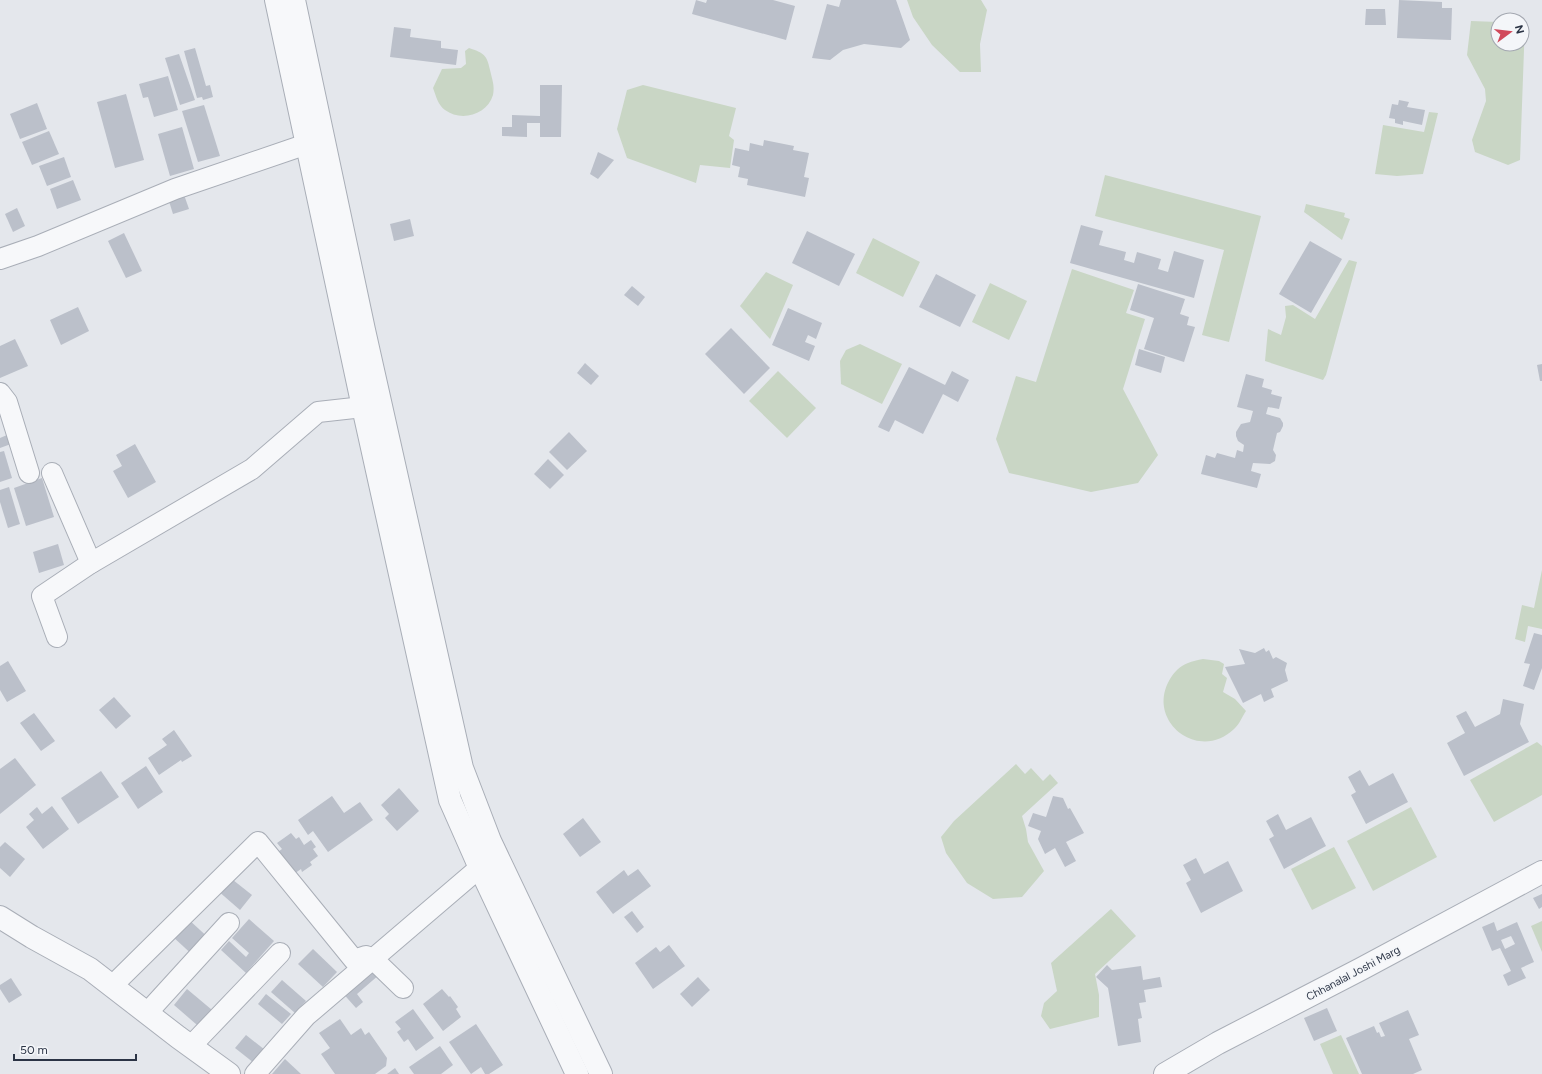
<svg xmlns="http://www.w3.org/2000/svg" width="1542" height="1074" viewBox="0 0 1542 1074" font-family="Figtree,sans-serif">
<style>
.green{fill:#c9d6c5}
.building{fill:#bbc0ca;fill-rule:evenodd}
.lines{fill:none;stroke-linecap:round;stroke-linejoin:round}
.minor-casing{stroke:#a9aeb7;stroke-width:22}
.tertiary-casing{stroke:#a9aeb7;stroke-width:24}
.minor{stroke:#f7f8fa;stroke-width:20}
.tertiary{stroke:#f7f8fa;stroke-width:22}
.labels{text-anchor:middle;stroke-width:3.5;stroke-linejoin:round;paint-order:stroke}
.street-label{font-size:11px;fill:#2b3445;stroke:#f4f6f9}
</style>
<rect width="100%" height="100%" fill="#e4e7ec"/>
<g class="green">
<polygon points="907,0 981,0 987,10 980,44 981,72 960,72 932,45 913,17"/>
<polygon points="1471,21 1498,22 1498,44 1522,44 1522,22 1525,22 1520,160 1508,165 1475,152 1472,140 1486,101 1485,89 1467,55"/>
<path d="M469,48C484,53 487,55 490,70C492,79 495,86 493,95C487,115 461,122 445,110C438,105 436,96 433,88L442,69L461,68L466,64L465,51Z"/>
<polygon points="643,85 736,108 729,136 734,140 730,168 700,165 696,183 627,158 617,129 627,90"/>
<polygon points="1429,112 1438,113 1423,174 1397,176 1375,174 1383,125 1424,132"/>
<polygon points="1105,175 1261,216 1229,342 1202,335 1224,250 1095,216"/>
<polygon points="1306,204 1345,213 1344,217 1350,219 1342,240 1304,212"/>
<polygon points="873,238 920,262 903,297 856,273"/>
<polygon points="1349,260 1357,262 1326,375 1323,380 1265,361 1268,329 1281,335 1286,317 1285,306 1293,305 1315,319"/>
<polygon points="1072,269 1134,290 1126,313 1145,319 1123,389 1158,455 1138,483 1091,492 1009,473 996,439 1016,376 1036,382"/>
<polygon points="766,272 793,285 770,339 740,306"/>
<polygon points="990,283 1027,301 1009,340 972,322"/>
<polygon points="860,344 902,364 882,404 841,384 840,361 846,350"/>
<polygon points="778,371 816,408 787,438 749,401"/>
<polygon points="1542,570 1542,629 1528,626 1525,642 1515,639 1522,605 1534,608"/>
<path d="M1203,659L1219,661L1224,664L1222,674L1227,678L1223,692L1235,699L1246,711C1242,717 1239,725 1234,729C1199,763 1145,721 1170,679C1174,672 1180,666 1188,663C1192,661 1198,660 1203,659Z"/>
<polygon points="1537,742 1542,746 1542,795 1494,822 1470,780"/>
<polygon points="1016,764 1025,774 1031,768 1043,781 1050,774 1058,783 1022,816 1026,829 1028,842 1044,871 1022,897 993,899 967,883 946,853 941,837 954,821"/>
<polygon points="1411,807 1437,857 1373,891 1347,841"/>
<polygon points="1334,847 1356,888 1312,910 1291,869"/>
<polygon points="1111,909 1136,936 1095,974 1099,995 1099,1017 1050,1029 1041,1016 1044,1003 1057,991 1051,963"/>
<polygon points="1542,921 1542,952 1531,926"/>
<polygon points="1341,1035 1359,1074 1333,1074 1320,1044"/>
</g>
<g class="building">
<polygon points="696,0 706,3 707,0 773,0 795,6 786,40 692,14"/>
<polygon points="841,0 896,0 910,40 901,48 864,44 843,50 830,60 812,58 827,4 839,7"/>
<polygon points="1399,0 1442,2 1442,8 1452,8 1451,40 1397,38"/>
<polygon points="1366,9 1385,9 1386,25 1365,25"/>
<polygon points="394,27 411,29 410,37 441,41 441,48 458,50 456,65 390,57"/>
<polygon points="195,48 206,86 210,85 213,97 203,100 202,97 197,98 184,51"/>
<polygon points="179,54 195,100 180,105 165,58"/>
<polygon points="168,76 178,110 154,117 148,97 143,98 139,84"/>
<polygon points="540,85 562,85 561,137 540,137 540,123 527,123 527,137 502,136 502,127 512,127 512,115 540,116"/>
<polygon points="126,94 144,160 115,168 97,102"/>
<polygon points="1399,100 1409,102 1407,107 1425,110 1422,125 1403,121 1403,125 1395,123 1395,119 1389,118 1392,104 1398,105"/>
<polygon points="37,103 47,129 20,139 10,114"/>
<polygon points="204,105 220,156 198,162 182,111"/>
<polygon points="182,127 194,169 170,176 158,134"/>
<polygon points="49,131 59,154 32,165 22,142"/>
<polygon points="764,140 794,146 793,150 809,153 804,177 809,178 805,197 747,185 748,179 738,177 740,167 732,165 735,148 749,151 750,143 763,146"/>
<polygon points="598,152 614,160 598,179 590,174"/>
<polygon points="64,157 71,177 47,186 39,166"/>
<polygon points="73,180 81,200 57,209 50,189"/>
<polygon points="182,189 189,209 173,214 167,195"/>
<polygon points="17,208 25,226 13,232 5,214"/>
<polygon points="410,219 414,236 394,241 390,224"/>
<polygon points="1081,225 1103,231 1099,245 1126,252 1124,260 1134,263 1137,252 1161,259 1158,269 1168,272 1174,251 1204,260 1194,298 1070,263"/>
<polygon points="807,231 855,254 839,286 792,263"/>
<polygon points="124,233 142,271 126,278 108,241"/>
<polygon points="1310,241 1342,259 1311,313 1279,294"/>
<polygon points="936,274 976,295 960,327 919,307"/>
<polygon points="1138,284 1185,299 1180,314 1189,317 1187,325 1195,327 1184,362 1144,349 1154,318 1130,310"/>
<polygon points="632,286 645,297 638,306 624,295"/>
<polygon points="78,307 89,331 61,345 50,320"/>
<polygon points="788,308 822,323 816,339 808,335 805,342 815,346 809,361 772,345"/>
<polygon points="731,328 770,368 744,394 705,354"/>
<polygon points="15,339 28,366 0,378 0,346"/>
<polygon points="1139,349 1165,357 1161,373 1135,365"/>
<polygon points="585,363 599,376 591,385 577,373"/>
<polygon points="1542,364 1542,381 1540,381 1537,365"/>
<polygon points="909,367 945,385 952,371 969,380 958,402 943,394 923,434 895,420 889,432 878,427"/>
<polygon points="1246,374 1264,379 1262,387 1272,390 1271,394 1282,397 1279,409 1268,407 1266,414 1280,418 1283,423 1283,426 1280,432 1277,433 1273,450 1276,455 1275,461 1270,464 1253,463 1251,471 1261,474 1257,488 1201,474 1206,455 1215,458 1217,453 1235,458 1237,450 1243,452 1244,445 1238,441 1236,436 1236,432 1241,424 1250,422 1253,411 1237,407"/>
<polygon points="569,432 587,451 567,470 549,452"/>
<polygon points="7,435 11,444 0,448 0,438"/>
<polygon points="135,444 156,482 128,498 113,471 122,466 116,455"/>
<polygon points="4,451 12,478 0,482 0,452"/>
<polygon points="548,459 564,475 550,489 534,474"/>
<polygon points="42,478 54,517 26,526 14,488"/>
<polygon points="9,487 20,524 8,528 0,502 0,490"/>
<polygon points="58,544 64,565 39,573 33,552"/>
<polygon points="1534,633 1542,635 1542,668 1534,690 1523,686 1530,664 1524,663"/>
<polygon points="1264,648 1266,652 1269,650 1273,659 1276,657 1287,663 1285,670 1288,681 1271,689 1274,697 1264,702 1261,694 1243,703 1225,667 1245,664 1239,649 1255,653"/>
<polygon points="8,661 26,691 7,702 0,690 0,666"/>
<polygon points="114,697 131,716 116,729 99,710"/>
<polygon points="1503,699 1524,704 1520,724 1529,742 1464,776 1447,743 1465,733 1456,716 1466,711 1475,727 1500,714"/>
<polygon points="34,713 55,741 41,751 20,723"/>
<polygon points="174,730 192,756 182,762 181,760 159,775 148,758 167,745 162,739"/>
<polygon points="15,758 36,785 0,814 0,769"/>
<polygon points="146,766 163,792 138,809 121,783"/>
<polygon points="1360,770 1369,786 1393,773 1408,802 1366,824 1351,795 1356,792 1348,777"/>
<polygon points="101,771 119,797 78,824 61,798"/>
<polygon points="399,788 419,811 397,831 385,818 389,814 381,805"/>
<polygon points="332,796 344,813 360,802 373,820 328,852 313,831 308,835 298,820"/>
<polygon points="1053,796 1063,798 1068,809 1070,808 1084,833 1066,842 1076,861 1065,867 1055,848 1045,854 1038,839 1041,831 1028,826 1033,813 1046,817"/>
<polygon points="52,806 69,829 43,849 26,827 34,820 29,814 37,807 42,814"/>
<polygon points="1278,814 1286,830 1311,817 1326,846 1284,869 1269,839 1274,836 1266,821"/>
<polygon points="583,818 601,842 580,857 563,834"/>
<polygon points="291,833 296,839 299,837 304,845 311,840 316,847 313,849 318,856 310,862 312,865 302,872 301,869 291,876 275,854 282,849 277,843"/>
<polygon points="5,842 25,859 10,877 0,868 0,847"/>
<polygon points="1196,858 1204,874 1228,861 1243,891 1201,913 1186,883 1191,880 1183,865"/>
<polygon points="638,869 651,886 613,914 596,892 624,870 628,876"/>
<polygon points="228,876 252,895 240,910 217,890"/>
<polygon points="1542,894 1542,907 1539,909 1533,898"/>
<polygon points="632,911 644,927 637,933 624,917"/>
<polygon points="188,919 212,941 196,958 172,936"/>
<polygon points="249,919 274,941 246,973 221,950 229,941 246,957 249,953 232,938"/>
<path d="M1494,922L1497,931L1517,922L1534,962L1521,968L1526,978L1508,986L1503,975L1511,971L1500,948L1492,951L1482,927ZM1511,936L1515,944L1505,949L1501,940Z"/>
<polygon points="669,945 685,966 653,989 635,963 656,947 660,952"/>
<polygon points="313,949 337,972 323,987 298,964"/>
<polygon points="370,963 380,974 357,994 363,1002 356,1008 340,990"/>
<polygon points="1107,965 1112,970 1141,966 1143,980 1160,977 1162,987 1144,990 1146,1002 1139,1003 1142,1018 1138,1019 1141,1042 1118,1046 1108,988 1096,977"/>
<polygon points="698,977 710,990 692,1007 680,994"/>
<polygon points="11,978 22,995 9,1003 0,989 0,985"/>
<polygon points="282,980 306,1001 295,1013 271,992"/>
<polygon points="187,989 218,1015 204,1031 174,1005"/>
<polygon points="442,989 449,997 450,996 458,1007 456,1009 461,1017 443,1031 423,1004"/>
<polygon points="266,994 291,1014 282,1024 258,1004"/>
<polygon points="1327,1008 1337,1031 1314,1041 1304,1018"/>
<polygon points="413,1009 434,1038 416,1051 408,1039 404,1042 397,1032 401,1029 395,1022"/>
<polygon points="1408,1010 1419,1035 1409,1039 1422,1070 1413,1074 1362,1074 1346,1038 1374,1026 1377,1033 1379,1032 1381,1037 1385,1036 1379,1023"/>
<polygon points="340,1019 351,1035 361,1028 365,1035 369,1032 387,1058 386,1066 375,1074 335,1074 321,1054 330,1048 319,1033"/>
<polygon points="476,1024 503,1065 489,1074 485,1074 481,1067 471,1074 449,1042"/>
<polygon points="246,1035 265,1050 254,1063 235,1048"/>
<polygon points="440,1046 453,1065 441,1074 414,1074 409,1067"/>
<polygon points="285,1059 301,1074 272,1074"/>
<polygon points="395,1068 399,1074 387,1074"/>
</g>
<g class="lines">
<defs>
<g id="minor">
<polyline points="0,259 38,246 175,189 307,144"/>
<polyline points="0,393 7,402 29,473"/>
<polyline points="52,473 91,563"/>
<polyline points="57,637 42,596 91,563 252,469 318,412 363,407"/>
<polyline points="112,986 258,842 354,960 366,956 373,959 403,988"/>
<polyline points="147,1013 229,923"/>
<polyline points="191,1046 280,953"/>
<polyline points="255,1074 306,1016 491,858"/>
</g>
<g id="tertiary">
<polyline points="276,0 363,407 450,800 480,868 577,1074"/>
<polyline points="294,0 364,330 462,768 490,841 601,1074"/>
<polyline points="0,917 32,937 90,969 178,1037 229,1074"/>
<polyline points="1165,1074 1218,1043 1361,969 1542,872"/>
</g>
</defs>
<use href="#minor" class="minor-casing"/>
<use href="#tertiary" class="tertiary-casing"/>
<use href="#minor" class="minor"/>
<use href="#tertiary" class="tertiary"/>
</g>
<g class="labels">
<g class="street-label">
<text transform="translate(1353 973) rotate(-28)" y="4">Chhanalal Joshi Marg</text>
</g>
</g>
<g transform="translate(1510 32) rotate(75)"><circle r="19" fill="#f4f6f9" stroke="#a4a8b1"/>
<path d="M0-3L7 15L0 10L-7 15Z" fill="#d1495b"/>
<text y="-6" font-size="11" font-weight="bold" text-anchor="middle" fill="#2b3445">N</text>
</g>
<path d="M14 1054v6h122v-6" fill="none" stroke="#2b3445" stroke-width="2"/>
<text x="20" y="1054" font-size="12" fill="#2b3445" stroke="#f4f6f9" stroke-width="3" paint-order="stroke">50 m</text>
</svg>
